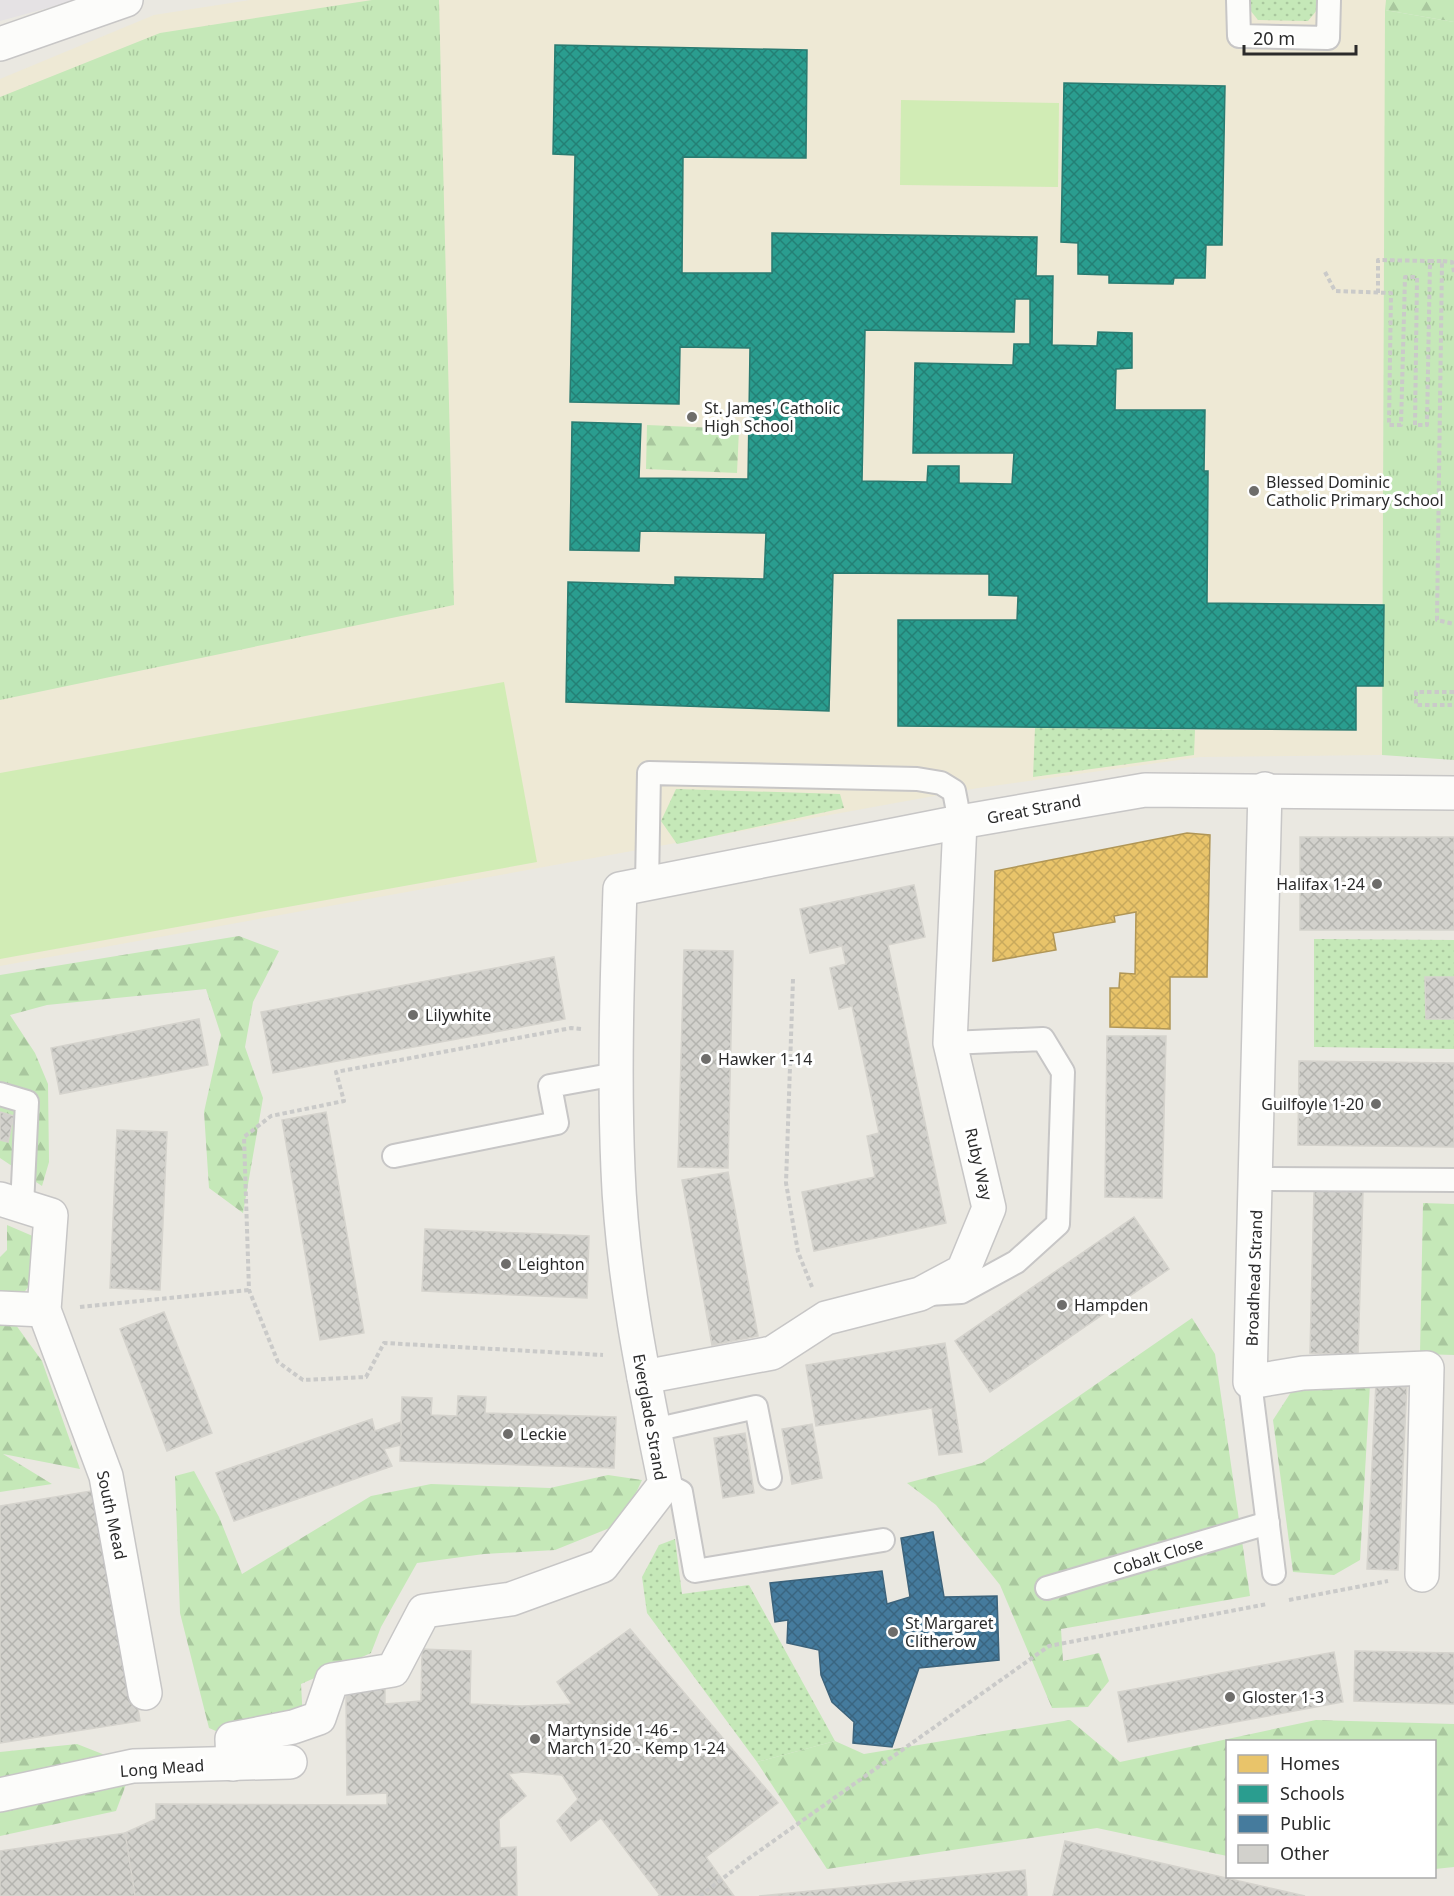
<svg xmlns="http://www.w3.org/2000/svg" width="1454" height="1896" viewBox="0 0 1454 1896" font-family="'Noto Sans',sans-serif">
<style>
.industrial{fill:#e5e2e4}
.education{fill:#eee9d5}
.grass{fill:url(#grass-dots)}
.forest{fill:url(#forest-firs)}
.park{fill:url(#park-tufts)}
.pitch{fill:#d1ecb5}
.homes{fill:url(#homes-cross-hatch);stroke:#b09657;stroke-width:1.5}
.schools{fill:url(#schools-cross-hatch);stroke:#2a7b71;stroke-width:1.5;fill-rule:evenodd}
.public{fill:url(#public-cross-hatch);stroke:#3d637b;stroke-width:1.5}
.building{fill:url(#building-cross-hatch);stroke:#d5d3cd;stroke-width:1.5}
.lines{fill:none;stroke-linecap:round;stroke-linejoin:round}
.lane-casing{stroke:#c7c6c6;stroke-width:26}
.street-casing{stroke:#c7c6c6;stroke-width:36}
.secondary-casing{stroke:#c7c6c6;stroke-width:36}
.path{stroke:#cacac9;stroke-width:4;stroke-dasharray:4.5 3;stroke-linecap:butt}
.lane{stroke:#fcfcfa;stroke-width:22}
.street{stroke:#fcfcfa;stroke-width:33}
.secondary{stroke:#fcfcfa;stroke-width:33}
.poi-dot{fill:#6e6d6b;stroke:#fff;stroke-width:2}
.labels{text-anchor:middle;stroke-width:6;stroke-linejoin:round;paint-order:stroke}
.poi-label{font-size:16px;fill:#2b2b2b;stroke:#fff;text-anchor:start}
.street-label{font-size:16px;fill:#2b2b2b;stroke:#fff}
</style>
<defs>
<pattern id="grass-dots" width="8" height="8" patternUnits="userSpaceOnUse" patternTransform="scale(1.5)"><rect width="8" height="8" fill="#c5e8b8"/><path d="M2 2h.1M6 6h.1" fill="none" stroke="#a9c79e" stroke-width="1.8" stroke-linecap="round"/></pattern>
<pattern id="forest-firs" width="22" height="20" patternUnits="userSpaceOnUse" patternTransform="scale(1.5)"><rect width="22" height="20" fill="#c5e8b8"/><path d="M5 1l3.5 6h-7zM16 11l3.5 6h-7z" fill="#a9c79e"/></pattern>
<pattern id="park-tufts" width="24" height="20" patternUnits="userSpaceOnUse" patternTransform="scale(1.5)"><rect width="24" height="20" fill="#c5e8b8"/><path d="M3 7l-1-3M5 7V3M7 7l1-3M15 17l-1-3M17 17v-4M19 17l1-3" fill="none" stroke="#a9c79e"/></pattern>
<pattern id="homes-cross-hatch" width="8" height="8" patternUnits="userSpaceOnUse" patternTransform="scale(1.5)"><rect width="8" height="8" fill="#e9c46a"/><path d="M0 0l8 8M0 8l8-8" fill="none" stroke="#c8a95c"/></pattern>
<pattern id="schools-cross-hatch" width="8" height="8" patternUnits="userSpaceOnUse" patternTransform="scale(1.5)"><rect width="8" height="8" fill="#2a9d8f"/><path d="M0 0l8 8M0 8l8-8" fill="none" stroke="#248075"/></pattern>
<pattern id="public-cross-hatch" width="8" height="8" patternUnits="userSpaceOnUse" patternTransform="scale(1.5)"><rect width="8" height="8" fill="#457b9d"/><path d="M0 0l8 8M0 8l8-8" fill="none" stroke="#3a6580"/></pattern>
<pattern id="building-cross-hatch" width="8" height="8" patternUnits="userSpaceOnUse" patternTransform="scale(1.5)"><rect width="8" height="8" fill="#d2d1cc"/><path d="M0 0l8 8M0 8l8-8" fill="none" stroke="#b4b4af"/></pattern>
</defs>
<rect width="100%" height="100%" fill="#eae8e1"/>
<polygon class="industrial" points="0,0 77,0 0,21"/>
<polygon class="education" points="250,0 1386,0 1382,755 1200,757 978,788 0,966 0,79 154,15"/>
<g class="grass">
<polygon points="1250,0 1317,0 1317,10 1308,21 1258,20 1250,10"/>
<polygon points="1035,728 1195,730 1194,755 1033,777"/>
<polygon points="676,789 840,794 844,808 677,844 661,821"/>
<polygon points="1314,939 1454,940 1454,1049 1314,1047"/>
<polygon points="675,1539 682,1594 749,1585 835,1741 757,1762 647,1613 642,1577 659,1545"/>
</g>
<g class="forest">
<polygon points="1386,0 1454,0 1454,22 1385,10"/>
<polygon points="647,425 739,429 737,473 646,469"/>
<polygon points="239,936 279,951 253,1002 245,1047 263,1098 243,1213 209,1188 204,1112 221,1035 206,989 47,1005 10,1015 35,1053 48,1084 49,1162 42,1186 0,1158 0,975"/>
<polygon points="1423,1203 1454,1204 1454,1355 1420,1354"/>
<polygon points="7,1225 35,1237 39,1272 23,1294 0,1293 0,1257 7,1250"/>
<polygon points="1192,1318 1215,1354 1250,1596 1061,1629 1063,1661 1099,1653 1109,1681 1088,1707 1052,1708 1000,1585 936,1505 907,1483 982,1463"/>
<polygon points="0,1321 13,1321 42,1361 80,1469 3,1454 52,1484 0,1492"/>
<polygon points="1370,1384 1360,1560 1334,1575 1293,1572 1273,1420 1295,1386"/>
<polygon points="194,1471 219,1517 242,1574 371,1496 431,1484 550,1488 608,1475 642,1480 622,1523 555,1550 484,1554 417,1563 381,1627 371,1653 301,1684 303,1720 225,1735 209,1728 180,1613 175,1476"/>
<polygon points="1070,1720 1120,1762 1316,1720 1454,1724 1454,1867 1435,1869 1434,1742 1228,1742 1227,1856 1097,1828 827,1869 757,1762 835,1741 864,1754"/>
<polygon points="77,1744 133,1766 116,1811 0,1836 0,1752"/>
</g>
<g class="park">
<polygon points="372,0 439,0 454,605 0,700 0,97 160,33"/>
<polygon points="1385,10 1454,22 1454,760 1382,755"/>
</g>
<g class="pitch">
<polygon points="901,100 1059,103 1058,187 900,185"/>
<polygon points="504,682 537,862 0,959 0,773"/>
</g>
<polygon class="homes" points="1187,833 1210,835 1207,977 1170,977 1170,1029 1110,1027 1110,988 1119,988 1120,973 1135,974 1136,912 1114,916 1115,922 1053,933 1056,950 993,961 995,871"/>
<g class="schools">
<path d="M555,45L807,50L806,158L683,157L682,273H772V233L1037,237L1036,276H1053L1052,345L1097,346L1098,332L1132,333V368L1116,369L1115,410H1205L1204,471H1208L1207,603L1384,605L1383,686H1356V730L898,726V620H1017L1018,596L989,595V574L833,573L829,711L566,702L568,582L675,585V577L764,579L766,533L640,531L639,551L570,550L572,422L641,424L639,478L748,479L750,348L680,347L679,404L570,402L575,155L553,154ZM1015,299H1030V344H1014L1013,365L915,363L913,453H1014L1012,484L959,483V466H928L927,482L862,481L865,330L1014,332Z"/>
<polygon points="1064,83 1225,86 1222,245 1206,245 1205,278 1174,278 1173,284 1109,283 1109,275 1078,274 1078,243 1061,242"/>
</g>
<polygon class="public" points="933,1532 944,1597 997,1596 999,1660 919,1668 892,1747 853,1743 854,1722 832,1702 821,1675 819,1650 787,1643 788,1620 775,1622 770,1583 882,1571 887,1604 910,1597 901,1538"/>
<g class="building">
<rect x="1300" y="837" width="154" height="93"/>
<polygon points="914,885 925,937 888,945 946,1223 814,1251 802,1192 875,1177 867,1136 879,1133 852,1006 839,1009 830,968 846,964 842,946 810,953 800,909"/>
<polygon points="684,950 733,951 728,1168 678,1167"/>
<polygon points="554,957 565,1019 273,1073 261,1012"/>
<polygon points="1425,977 1454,977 1454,1019 1426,1019"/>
<polygon points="199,1019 208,1065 60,1094 51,1048"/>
<polygon points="1107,1036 1166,1036 1162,1198 1105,1197"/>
<polygon points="1299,1061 1454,1063 1454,1147 1298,1145"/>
<polygon points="0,1112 14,1116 8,1142 0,1140"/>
<polygon points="326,1112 364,1333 320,1340 282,1120"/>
<polygon points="117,1130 167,1132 160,1290 110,1288"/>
<polygon points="728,1172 758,1336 712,1345 682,1180"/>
<polygon points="1314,1191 1363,1192 1358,1355 1310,1353"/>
<polygon points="1134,1217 1169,1269 990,1392 955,1341"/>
<polygon points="425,1229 589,1236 587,1298 422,1291"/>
<polygon points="164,1312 212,1433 167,1451 120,1329"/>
<polygon points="945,1343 962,1452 939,1455 932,1408 816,1426 806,1365"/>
<polygon points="1376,1383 1407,1384 1398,1570 1367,1569"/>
<polygon points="458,1396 486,1397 485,1413 616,1417 614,1468 400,1461 402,1397 432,1398 431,1415 457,1416"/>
<polygon points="372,1419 375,1431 401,1422 401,1445 384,1449 392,1466 234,1521 216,1473"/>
<polygon points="812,1424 822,1478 792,1484 782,1429"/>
<polygon points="745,1433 754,1493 723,1498 714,1438"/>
<polygon points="103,1489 140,1721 0,1743 0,1506"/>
<polygon points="630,1629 778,1803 706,1857 734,1896 658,1896 660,1895 601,1818 571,1841 557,1821 578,1799 562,1775 523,1772 508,1774 526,1796 499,1819 500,1848 516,1847 517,1896 135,1896 125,1833 156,1819 156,1804 387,1805 387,1793 347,1795 346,1691 385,1689 385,1704 421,1701 422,1649 471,1651 470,1704 522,1706 572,1704 557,1682"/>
<polygon points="1355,1651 1454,1653 1454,1704 1354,1701"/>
<polygon points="1334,1652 1343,1702 1128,1742 1118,1692"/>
<polygon points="125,1833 135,1896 0,1896 0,1851"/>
<polygon points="1065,1841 1305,1896 1053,1896"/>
<polygon points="1025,1870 1027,1896 759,1896"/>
</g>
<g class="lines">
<defs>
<g id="lane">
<polyline points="1238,0 1239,36 1328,38 1329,0"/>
<polyline points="647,884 649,773 917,779 941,783 954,791 960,822"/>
<polyline points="0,1094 27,1102 22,1206"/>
<polyline points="394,1156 557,1123 550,1086 616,1074"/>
<polyline points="1257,1179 1454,1180"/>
<polyline points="929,1294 961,1292 1016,1262 1058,1224 1063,1072 1043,1039 950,1043"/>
<polyline points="1250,1382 1274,1573"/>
<polyline points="654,1430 756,1407 770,1478"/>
<polyline points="665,1484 681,1492 695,1571 883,1540"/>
<polyline points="1047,1588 1268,1523"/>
</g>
<g id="street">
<polyline points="1265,789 1250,1382 1303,1373 1427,1368 1422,1575"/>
<polyline points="0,1199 51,1215 44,1310 106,1476 145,1693"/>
<polyline points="0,1308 44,1310"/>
<polyline points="644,1377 772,1353 826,1318 920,1294 963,1271 989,1208 950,1043 960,822"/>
<path d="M233,1764L232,1739L293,1727L319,1718L332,1680L393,1670L424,1611L511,1599L602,1566L665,1484C644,1381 622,1276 618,1170C614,1077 617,983 620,889L960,822L1145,790L1454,793"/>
<polyline points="0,1795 133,1766 290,1762"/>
</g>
<polyline id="secondary" points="0,44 126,0"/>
</defs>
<use href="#lane" class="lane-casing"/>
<use href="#street" class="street-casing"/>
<use href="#secondary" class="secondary-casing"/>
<g class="path">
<polyline points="1325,272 1335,291 1391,293 1389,425 1401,425 1405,277 1417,277 1415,425 1427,425 1430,261 1442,261"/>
<polyline points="1454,272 1452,262 1442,261 1437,620 1454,624"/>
<polyline points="1378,293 1378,260 1430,261"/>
<polyline points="1454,692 1416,692 1416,705 1454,705"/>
<polyline points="793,979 786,1183 798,1252 812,1287"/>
<polyline points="581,1029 571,1028 336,1072 344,1101 271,1116 244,1137 249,1290 278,1362 303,1380 366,1377 384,1343 603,1355"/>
<polyline points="80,1307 249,1290"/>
<polyline points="1289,1600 1388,1581"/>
<polyline points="700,1896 748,1859 1049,1646 1267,1604"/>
</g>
<use href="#lane" class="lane"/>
<use href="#street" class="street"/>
<use href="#secondary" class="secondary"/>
</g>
<g class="poi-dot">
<circle cx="692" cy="417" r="6"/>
<circle cx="1254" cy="491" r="6"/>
<circle cx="1377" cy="884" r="6"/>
<circle cx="413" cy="1015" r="6"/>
<circle cx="706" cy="1059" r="6"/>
<circle cx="1376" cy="1104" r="6"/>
<circle cx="506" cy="1264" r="6"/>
<circle cx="1062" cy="1305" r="6"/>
<circle cx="508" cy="1434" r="6"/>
<circle cx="893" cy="1632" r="6"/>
<circle cx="1230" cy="1697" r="6"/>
<circle cx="535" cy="1739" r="6"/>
</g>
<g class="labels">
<g class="poi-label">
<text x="704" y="414">St. James' Catholic<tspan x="704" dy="18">High School</tspan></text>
<text x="1266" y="488">Blessed Dominic<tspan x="1266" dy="18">Catholic Primary School</tspan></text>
<text x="1365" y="890" text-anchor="end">Halifax 1-24</text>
<text x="425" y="1021">Lilywhite</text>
<text x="718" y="1065">Hawker 1-14</text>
<text x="1364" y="1110" text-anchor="end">Guilfoyle 1-20</text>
<text x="518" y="1270">Leighton</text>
<text x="1074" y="1311">Hampden</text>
<text x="520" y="1440">Leckie</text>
<text x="905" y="1629">St Margaret<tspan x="905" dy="18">Clitherow</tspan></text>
<text x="1242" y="1703">Gloster 1-3</text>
<text x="547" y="1736">Martynside 1-46 -<tspan x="547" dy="18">March 1-20 - Kemp 1-24</tspan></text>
</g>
<g class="street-label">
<text transform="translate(1034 809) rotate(-11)" y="6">Great Strand</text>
<text transform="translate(979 1164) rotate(77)" y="6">Ruby Way</text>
<text transform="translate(1254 1278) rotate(-88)" y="6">Broadhead Strand</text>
<text transform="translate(650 1417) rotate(80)" y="6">Everglade Strand</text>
<text transform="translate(112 1515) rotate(78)" y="6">South Mead</text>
<text transform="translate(1158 1556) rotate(-17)" y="6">Cobalt Close</text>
<text transform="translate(162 1768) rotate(-4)" y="6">Long Mead</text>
</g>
</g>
<rect x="1226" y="1740" width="210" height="138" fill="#ffffff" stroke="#aaaaaa" stroke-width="1.5"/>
<rect x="1238" y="1755" width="30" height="18" fill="#e9c46a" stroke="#aaaaaa" stroke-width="1.5"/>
<text x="1280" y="1770" font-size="18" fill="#2b2b2b">Homes</text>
<rect x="1238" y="1785" width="30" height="18" fill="#2a9d8f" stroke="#aaaaaa" stroke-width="1.5"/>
<text x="1280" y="1800" font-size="18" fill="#2b2b2b">Schools</text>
<rect x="1238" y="1815" width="30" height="18" fill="#457b9d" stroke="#aaaaaa" stroke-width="1.5"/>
<text x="1280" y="1830" font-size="18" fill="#2b2b2b">Public</text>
<rect x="1238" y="1845" width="30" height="18" fill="#d2d1cc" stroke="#aaaaaa" stroke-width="1.5"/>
<text x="1280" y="1860" font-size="18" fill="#2b2b2b">Other</text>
<path d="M1244 45v9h112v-9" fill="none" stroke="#2b2b2b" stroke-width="3"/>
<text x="1253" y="45" font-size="18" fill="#2b2b2b" stroke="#ffffff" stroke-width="4.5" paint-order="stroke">20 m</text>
</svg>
